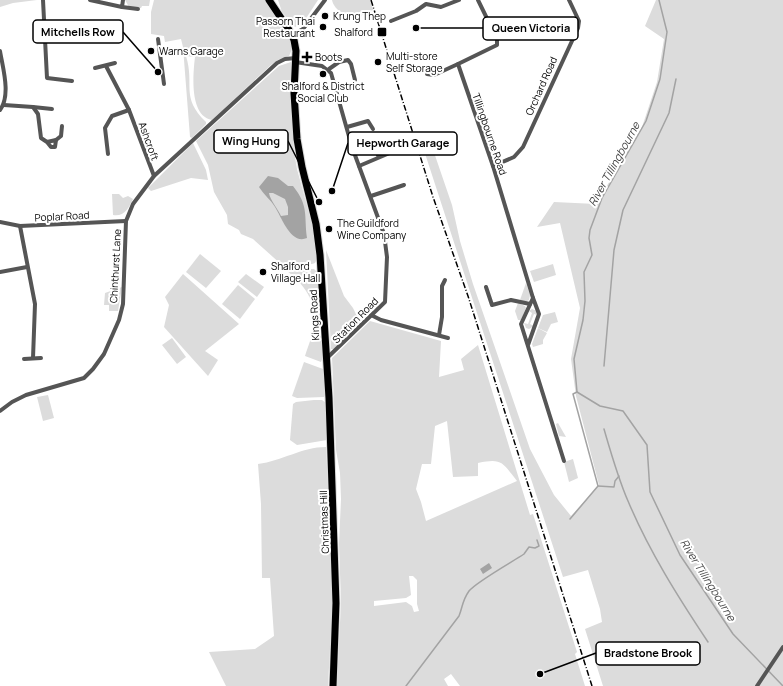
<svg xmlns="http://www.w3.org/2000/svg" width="783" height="686" viewBox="0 0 783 686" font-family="Manrope,sans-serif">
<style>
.green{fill:#dcdcdc;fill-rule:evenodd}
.water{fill:#a3a3a3;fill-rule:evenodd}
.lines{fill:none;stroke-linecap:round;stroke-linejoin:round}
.stream{stroke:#a3a3a3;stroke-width:1.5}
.primary-casing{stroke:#dbdbdb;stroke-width:9}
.street{stroke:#555;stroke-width:4}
.primary{stroke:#000;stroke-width:7}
.rail{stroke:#000;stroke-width:1.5;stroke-dasharray:6 2 1 2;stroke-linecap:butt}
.poi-dot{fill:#000;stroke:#fff;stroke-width:1.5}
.labels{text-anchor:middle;stroke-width:4;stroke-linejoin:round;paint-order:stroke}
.poi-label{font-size:10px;fill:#000;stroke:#fff;text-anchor:start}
.street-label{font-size:10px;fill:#000;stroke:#fff}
.water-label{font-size:11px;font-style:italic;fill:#444;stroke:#fff}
.leader{fill:none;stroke:#000;stroke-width:1.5}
.callout-dot{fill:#000;stroke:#fff;stroke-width:1.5}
.callout{fill:#fff;stroke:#000;stroke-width:1.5}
.callout-label{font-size:11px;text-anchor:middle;font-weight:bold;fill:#000}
</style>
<rect width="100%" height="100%" fill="#fff"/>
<g class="green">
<polygon points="0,0 37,0 13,3 0,7"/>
<polygon points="125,0 150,0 149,6 142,6 141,8 129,7"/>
<path d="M154,0H266C272,17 300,37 289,56L278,60L271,65L212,120C189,116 193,74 195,57L186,56C195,85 180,97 206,122V124L192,138L190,137L183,47L181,39L165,42L164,36L151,34V12Z"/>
<polygon points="278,0 318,0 303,23 295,27 282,12"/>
<path d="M332,0H370L373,10L370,11V15H362L360,20C350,19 334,11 332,0Z"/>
<polygon points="656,0 783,0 783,686 603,686 585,629 602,622 600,609 588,570 563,577 419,135 427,132 452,205 460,241 473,284 530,449 554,495 571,516 599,485 576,396 571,359 580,308 560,223 537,227 554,202 596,204 642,127 657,82 664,39 645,26"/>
<polygon points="291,62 292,64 291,83 294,151 297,169 312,224 317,259 315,263 312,264 283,266 253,239 241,234 239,230 228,224 227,215 214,192 208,165 196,141 279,66"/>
<polygon points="193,143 206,170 208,180 191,178 151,191 148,188"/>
<path d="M112,194H119L123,198L128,196L133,199C129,208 124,217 113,215Z"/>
<polygon points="326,250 344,296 353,308 360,322 359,326 334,349 331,349"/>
<polygon points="200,254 221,271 206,288 186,272"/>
<polygon points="553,264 556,275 534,282 530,271"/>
<path d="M309,269H314L318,273L323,357L321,362L305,356C307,349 310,342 312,335C318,304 309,289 286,270Z"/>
<polygon points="183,274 239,324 205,351 218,360 208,376 164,327 169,305 165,297"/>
<polygon points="246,274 264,287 257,297 238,282"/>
<polygon points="526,283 530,295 529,300 525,302 520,300"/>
<polygon points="238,285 255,299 240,319 222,304"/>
<polygon points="122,287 118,311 109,311 109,305 104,305 105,293"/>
<polygon points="518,303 525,306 526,308 521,320 518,320 515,311"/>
<polygon points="362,308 370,313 362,319 359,312"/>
<polygon points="532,309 537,311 537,315 534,314 530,324 534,326 529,329 526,328 524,323 528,324 532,313 529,311"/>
<polygon points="555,312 558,322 551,324 547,332 538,328 543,315"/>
<path d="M370,321L441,341L439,377L464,370L461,359L478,345L530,515L533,514L577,652L575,654L585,686H460L451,674L444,679L448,686H337L341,602L339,544L341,499L340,473L336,450L332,358ZM447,421L453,477L478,476V463C502,458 502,462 517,481L426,521L421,502L416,489L422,464H431L435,426ZM409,576H413L417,580V604L419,611L414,612L412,606L406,602L374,606V601L406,598L411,595Z"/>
<polygon points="538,328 547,333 543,340 543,344 533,347 532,344"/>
<polygon points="172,338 186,357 177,364 162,345"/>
<polygon points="304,362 323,369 325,395 324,397 297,398 292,396"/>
<polygon points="48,395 54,418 43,421 37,397"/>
<polygon points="314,400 322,400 326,403 327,440 297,445 290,440 293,404 296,402"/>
<polygon points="558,423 566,437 559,436 556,424"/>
<path d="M326,447L333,591L328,686H226L209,652L255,649L274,636L270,578H262L261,504L258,464C282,461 302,447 326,447Z"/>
<polygon points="573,459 578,478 569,482 564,462"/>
</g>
<g class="water">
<path d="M268,176L278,178L288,186H293C309,206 304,215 307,238C291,245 282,218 275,207C271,200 264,195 259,187ZM269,193H273L285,199L288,207V215L281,216C278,209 270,200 269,193Z"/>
<polygon points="489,563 492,568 483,574 480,569"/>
</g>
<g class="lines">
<g class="stream">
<polyline points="604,366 614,250 623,210 669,113 676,79"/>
<polyline points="577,392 574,359 583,320 585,301 584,272 592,255 589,238 590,230 602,198 646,121 660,79 667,32 659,0"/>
<polyline points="577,392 600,406 623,411 647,445 650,492 680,555 733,634 783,686"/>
<path d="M604,429C611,453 618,478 628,501C649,551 678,597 708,642"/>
<polyline points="598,486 614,487 615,481 619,476"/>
<polyline points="570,519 598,486 573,394 577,392"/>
<path d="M406,686L459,616C463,606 462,601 469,591C476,582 512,562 524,554L529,547L535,548L539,546L537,540"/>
</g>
<defs>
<polyline id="primary" points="269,0 289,30 294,40 296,51 294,93 297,139 302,167 316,224 320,255 329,398 336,603 333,686"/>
</defs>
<use href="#primary" class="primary-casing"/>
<g class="street">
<polyline points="43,0 47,78 72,81"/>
<polyline points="90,0 122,7 123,0"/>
<polyline points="478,0 497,39 497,45 458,64 493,166 533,298"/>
<polyline points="122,7 138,9"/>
<polyline points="391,21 416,11 426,4 441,7 459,0"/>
<polyline points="292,35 303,29 325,0"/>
<polyline points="158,39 164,84"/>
<path d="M0,51C3,69 11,95 0,110"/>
<polyline points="295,62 322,66 331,73 352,147 384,234 387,257 385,302 327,358"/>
<polyline points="106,66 129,110 154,176"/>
<polyline points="95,68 115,63"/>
<polyline points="329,69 339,62 348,60 351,64 355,80"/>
<polyline points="427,74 434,75 458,64"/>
<polyline points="4,105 33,107 38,114 41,138 47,142 56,140 55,147 51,147 47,142"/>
<polyline points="33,107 52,109"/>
<polyline points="347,127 368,121 373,129"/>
<polyline points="56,140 61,136 62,126"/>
<polyline points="375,149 379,157"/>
<polyline points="108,154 105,128 112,116 129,110"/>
<polyline points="359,166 392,152"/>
<polyline points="493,166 514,157 523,147 578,28 579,21 569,0"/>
<polyline points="371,196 404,185"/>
<polyline points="0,222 20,226 126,221"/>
<polyline points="20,226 35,304 33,358"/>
<polyline points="0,272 27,267"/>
<polyline points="486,287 492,305 511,300 530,304"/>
<polyline points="371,315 381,320 448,338"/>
<polyline points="439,335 442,317 442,286 445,280"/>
<polyline points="528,345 539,314 533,298 521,324 564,461"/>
<polyline points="24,359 41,358"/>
<polyline points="0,411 12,402 26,395 84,378 93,369 104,354 119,320 123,304 126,221 133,204 154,176 277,63 285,59 296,58"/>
<polyline points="757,686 783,647"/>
</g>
<use href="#primary" class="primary"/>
<polyline class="rail" points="371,0 433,197 468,296 592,686"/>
</g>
<g class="poi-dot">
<circle cx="325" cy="16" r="4"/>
<circle cx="323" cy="27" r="4"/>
<rect x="377" y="27" width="10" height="10" rx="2"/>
<circle cx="151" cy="51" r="4"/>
<path d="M305 51h4v4h4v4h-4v4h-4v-4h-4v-4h4z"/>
<circle cx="378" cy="62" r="4"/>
<circle cx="323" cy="74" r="4"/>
<circle cx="329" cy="229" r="4"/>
<circle cx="263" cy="272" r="4"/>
</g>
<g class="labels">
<g class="poi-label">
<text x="333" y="20">Krung Thep</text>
<text x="315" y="25" text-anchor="end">Passorn Thai<tspan x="315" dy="12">Restaurant</tspan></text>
<text x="373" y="36" text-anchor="end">Shalford</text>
<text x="159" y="55">Warns Garage</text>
<text x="386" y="60">Multi-store<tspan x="386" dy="12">Self Storage</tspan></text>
<text x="315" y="61">Boots</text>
<text x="323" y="90" text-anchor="middle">Shalford &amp; District<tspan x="323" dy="12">Social Club</tspan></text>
<text x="337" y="227">The Guildford<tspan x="337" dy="12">Wine Company</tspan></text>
<text x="271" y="270">Shalford<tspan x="271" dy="12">Village Hall</tspan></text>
</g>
<g class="street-label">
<text transform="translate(541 86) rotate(-66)" y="4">Orchard Road</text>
<text transform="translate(490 134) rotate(71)" y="4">Tillingbourne Road</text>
<text transform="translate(149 141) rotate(70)" y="4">Ashcroft</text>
<text transform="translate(62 216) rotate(-3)" y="4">Poplar Road</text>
<text transform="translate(115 266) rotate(-87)" y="4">Chinthurst Lane</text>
<text transform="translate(314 315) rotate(-93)" y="4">Kings Road</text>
<text transform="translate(355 320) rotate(-45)" y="4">Station Road</text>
<text transform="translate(324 522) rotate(-92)" y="4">Christmas Hill</text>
</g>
<g class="water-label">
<text transform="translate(614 164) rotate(-61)" y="4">River Tillingbourne</text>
<text transform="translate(708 580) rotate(58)" y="4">River Tillingbourne</text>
</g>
</g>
<path class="leader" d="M416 28L483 28M158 72L123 32M319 202L288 141M332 191L348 143M540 674L596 653"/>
<g class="callout-dot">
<circle cx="416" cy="28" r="4"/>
<circle cx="158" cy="72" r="4"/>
<circle cx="319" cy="202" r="4"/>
<circle cx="332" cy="191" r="4"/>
<circle cx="540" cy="674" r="4"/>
</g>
<g class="callout">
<rect x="483" y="17" width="95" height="23" rx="4"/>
<rect x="33" y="20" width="90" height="23" rx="4"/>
<rect x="214" y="130" width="74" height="23" rx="4"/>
<rect x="348" y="132" width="109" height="23" rx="4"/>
<rect x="596" y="642" width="104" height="23" rx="4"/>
</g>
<g class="callout-label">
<text x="531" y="32">Queen Victoria</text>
<text x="78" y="36">Mitchells Row</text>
<text x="251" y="145">Wing Hung</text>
<text x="403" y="147">Hepworth Garage</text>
<text x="648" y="657">Bradstone Brook</text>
</g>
</svg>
